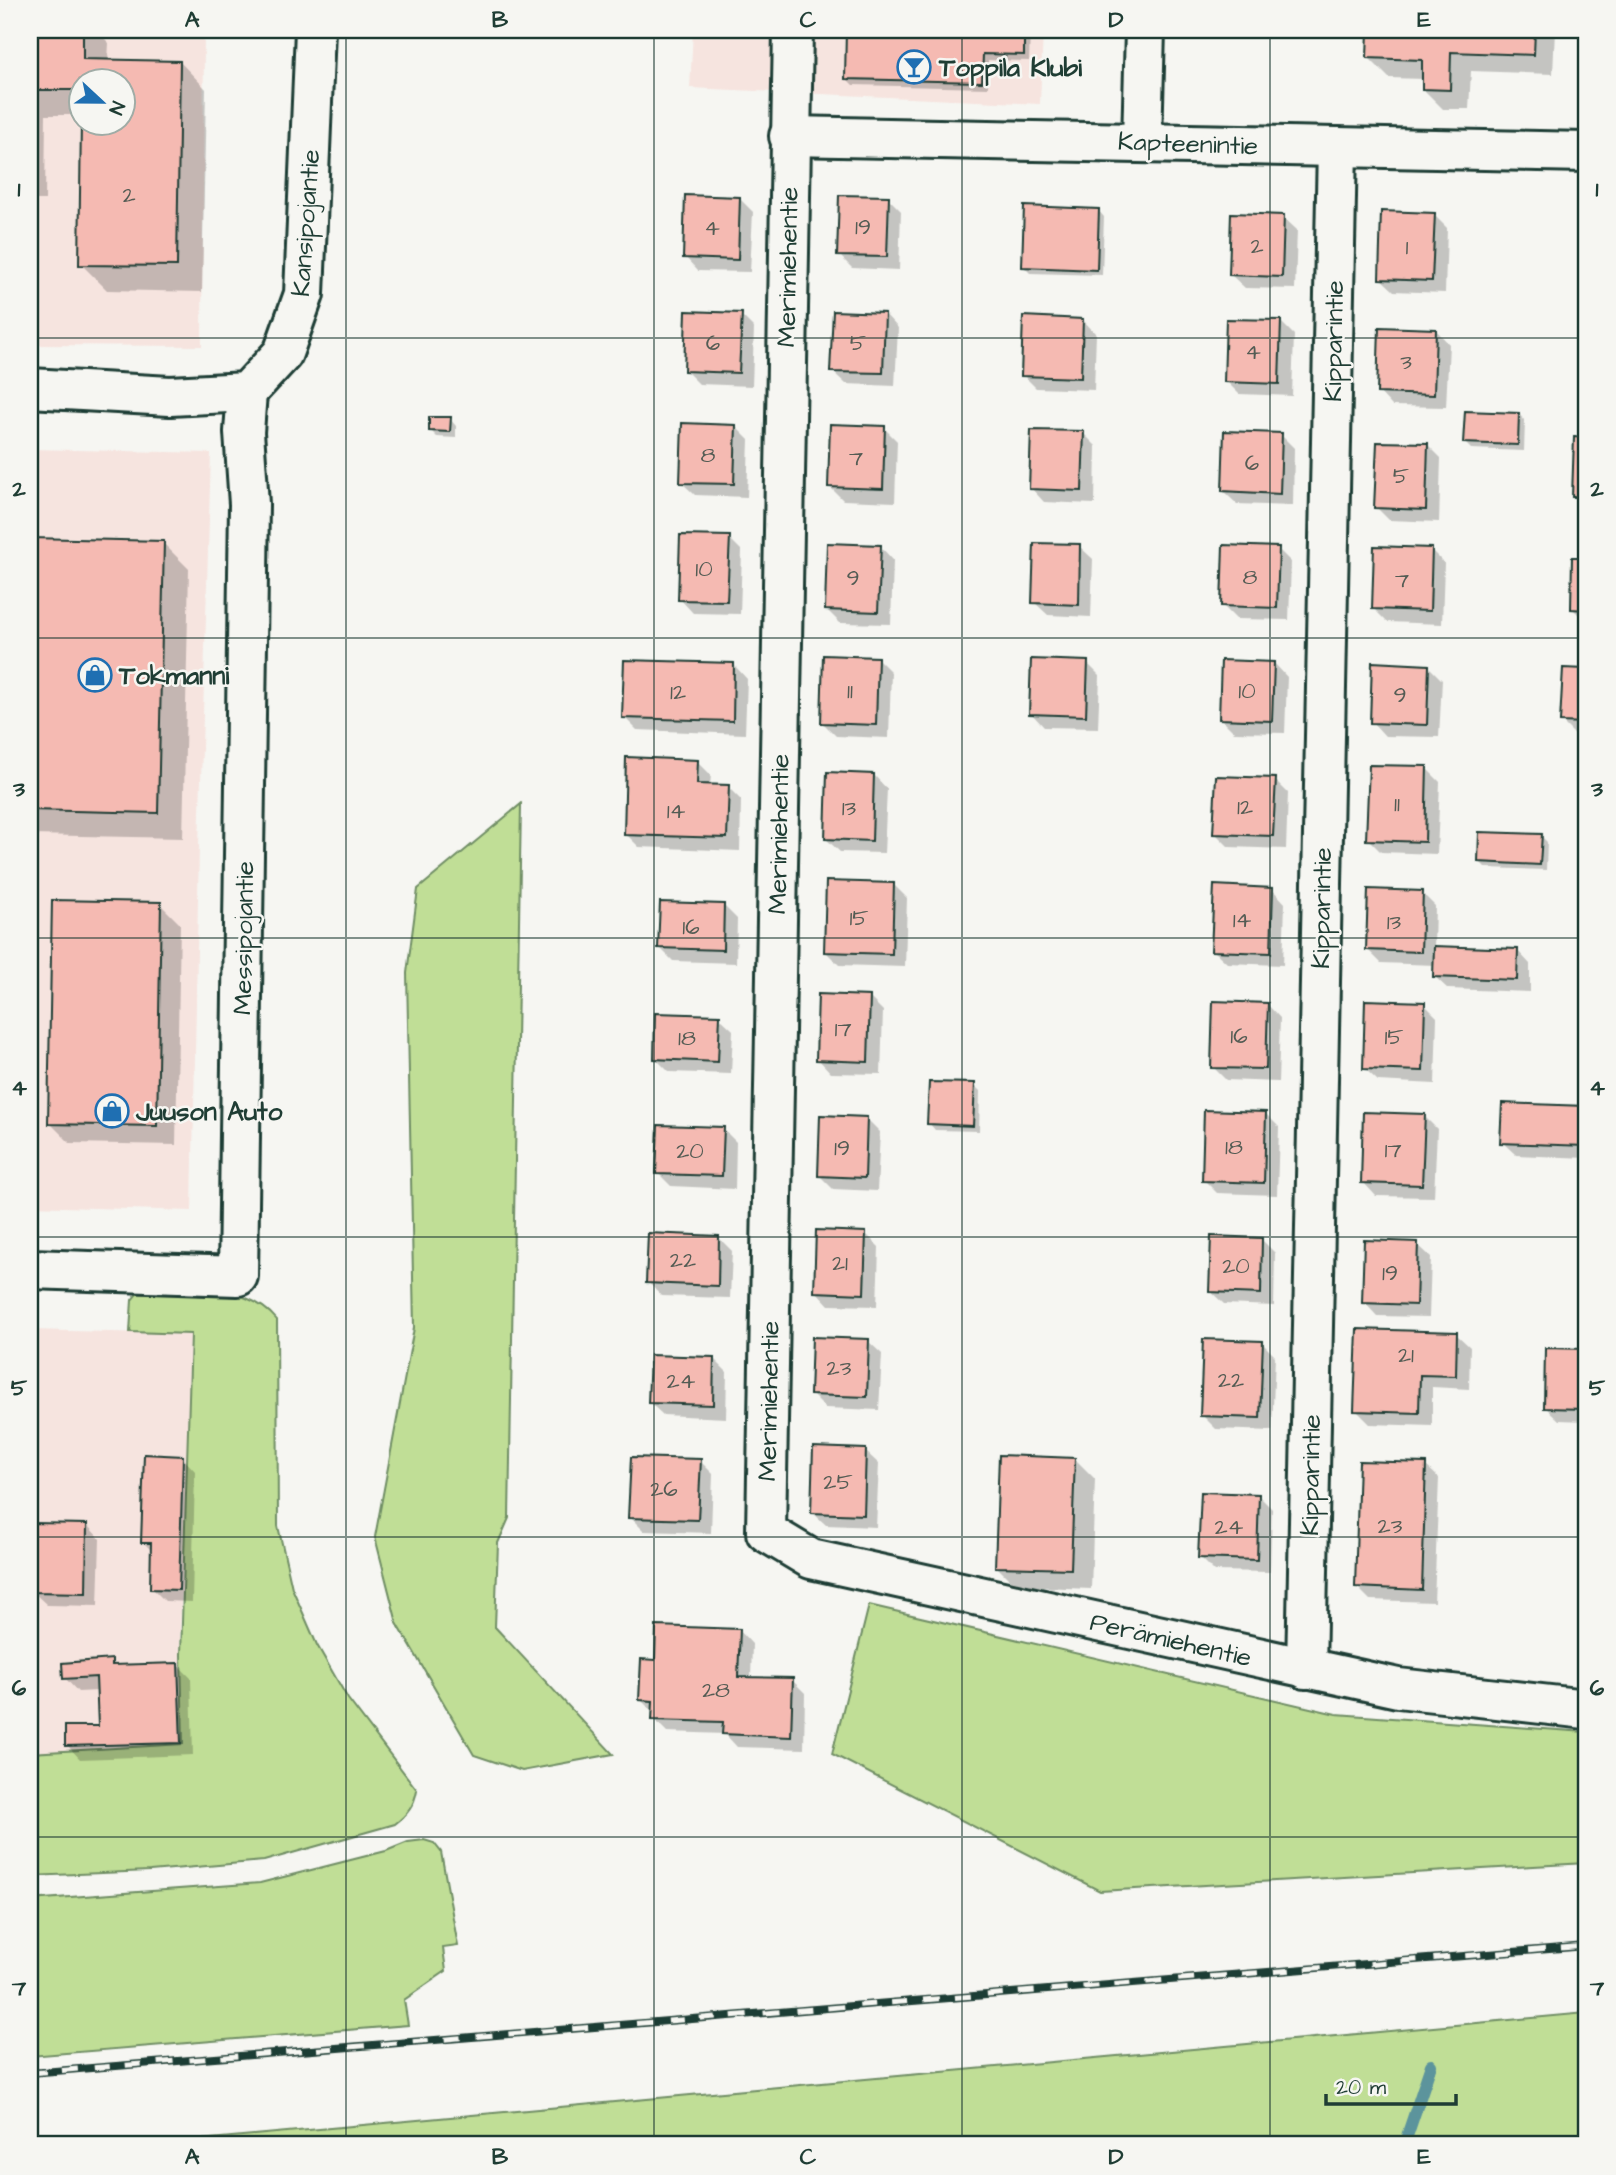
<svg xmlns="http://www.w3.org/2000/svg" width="1616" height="2175" viewBox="0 0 1616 2175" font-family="'Architects Daughter',sans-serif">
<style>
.built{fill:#f6e4df;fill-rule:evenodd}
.green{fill:#c0de96;stroke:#708e65;stroke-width:2}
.shadow{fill:#0003}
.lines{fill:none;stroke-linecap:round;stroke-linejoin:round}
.stream{stroke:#5b949c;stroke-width:12}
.building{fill:#f5bab2;stroke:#1f3d34;stroke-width:2}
.minor-casing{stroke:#1f3d34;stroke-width:44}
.minor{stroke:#f6f6f2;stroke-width:38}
.rail-casing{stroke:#1f3d34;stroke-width:8}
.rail{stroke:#f6f6f2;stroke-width:5;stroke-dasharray:16;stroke-linecap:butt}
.grid{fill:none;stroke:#1f3d34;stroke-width:2;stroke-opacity:0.55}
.labels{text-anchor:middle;stroke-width:5;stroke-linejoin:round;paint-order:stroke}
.number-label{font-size:23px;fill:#545c54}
.poi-label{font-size:26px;font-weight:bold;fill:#1f3d34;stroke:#f6f6f2;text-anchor:start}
.street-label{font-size:26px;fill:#1f3d34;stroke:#f6f6f2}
.neatline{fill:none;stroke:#1f3d34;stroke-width:2.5}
.grid-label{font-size:23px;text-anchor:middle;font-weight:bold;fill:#1f3d34}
</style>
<rect width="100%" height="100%" fill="#f6f6f2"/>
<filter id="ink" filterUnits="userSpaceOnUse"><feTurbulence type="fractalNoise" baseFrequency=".0143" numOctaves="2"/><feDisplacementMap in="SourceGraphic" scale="14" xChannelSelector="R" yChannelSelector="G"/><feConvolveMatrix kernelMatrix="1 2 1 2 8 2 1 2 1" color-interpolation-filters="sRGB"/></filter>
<g filter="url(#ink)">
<g class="built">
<path d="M30,30H204L202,346L30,345ZM80,80H122V122H80Z"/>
<polygon points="693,30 1043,30 1040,104 690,88"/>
<polygon points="30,449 211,453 199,846 192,1211 30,1206"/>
<polygon points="30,1330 192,1334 180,1635 183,1744 30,1753"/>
</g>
<g class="green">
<polygon points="521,804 509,1518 498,1543 495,1627 613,1754 522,1771 474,1755 397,1623 375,1537 414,1328 407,973 418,889"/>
<path d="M140,1290C184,1290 246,1281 277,1320L278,1526L292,1588L317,1645L348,1699L417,1790C414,1806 408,1814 395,1824L264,1861L150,1871L30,1876V1753L183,1744L181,1655L191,1334L130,1332L132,1300Z"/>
<polygon points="869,1605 1336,1714 1586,1732 1586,1863 1100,1891 832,1754"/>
<polygon points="424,1840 434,1843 441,1852 458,1946 443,1948 446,1971 404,2000 408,2025 30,2056 30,1900 260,1883 386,1851 408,1842"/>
<polygon points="1586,2013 1586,2145 145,2145"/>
</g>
<g class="shadow">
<polygon points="33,30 96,30 109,43 108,61 180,62 206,89 202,292 107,290 81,264 122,122 122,80 80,80 80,115 46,115 45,200 30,200 30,40 33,40"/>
<polygon points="848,30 1030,30 1029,61 988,60 988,88 853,85 847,79"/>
<polygon points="1370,30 1555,30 1553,74 1471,71 1469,109 1443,109 1423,89 1424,79 1389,78 1369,58"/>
<polygon points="888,198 901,211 899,270 852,268 839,255"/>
<polygon points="740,199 753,212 750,272 698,271 685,257"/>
<polygon points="1098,210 1104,217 1102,275 1030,273 1023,266"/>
<polygon points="1434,215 1447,228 1445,293 1394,291 1380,278"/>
<polygon points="1283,217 1297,230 1295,289 1245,288 1231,275"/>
<polygon points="885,314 898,328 895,386 846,384 832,371"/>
<polygon points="741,315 754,328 752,386 699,384 686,371"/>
<polygon points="1083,320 1096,334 1094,390 1036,388 1023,375"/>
<polygon points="1281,322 1294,335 1292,396 1239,394 1226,381"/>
<polygon points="1436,330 1449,344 1446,407 1392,406 1379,392"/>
<polygon points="1519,414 1525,421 1524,451 1471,449 1465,443"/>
<polygon points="450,419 456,426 456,438 437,437 431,431"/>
<polygon points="736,427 749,440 747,497 695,495 681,482"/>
<polygon points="884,428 897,441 895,502 843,500 830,487"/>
<polygon points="1083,433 1096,446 1095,504 1044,502 1031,488"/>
<polygon points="1281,435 1294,448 1293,506 1237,504 1223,491"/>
<polygon points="1576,439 1586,440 1586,508 1574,496"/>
<polygon points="1428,445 1441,458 1439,522 1389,520 1376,507"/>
<polygon points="729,538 742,551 740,614 693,613 680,599"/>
<polygon points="30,540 163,543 189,569 183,838 30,835"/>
<polygon points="880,546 893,560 891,624 840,623 826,609"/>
<polygon points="1079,546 1093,559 1091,617 1048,615 1034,602"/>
<polygon points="1278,549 1291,562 1289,620 1236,619 1222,605"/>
<polygon points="1431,550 1444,563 1442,624 1387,622 1374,609"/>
<polygon points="1574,559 1586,559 1586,622 1573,609"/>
<polygon points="877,658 891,672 889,738 836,736 823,723"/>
<polygon points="1087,663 1100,676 1098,728 1044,727 1031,713"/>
<polygon points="1274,663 1287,677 1285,733 1234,732 1220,718"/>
<polygon points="734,665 747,679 745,734 637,730 624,717"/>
<polygon points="1428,666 1442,680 1439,737 1385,736 1372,722"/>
<polygon points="1564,670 1586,671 1586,735 1575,735 1562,722"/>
<polygon points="698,762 711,775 710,786 728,787 741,800 740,851 639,847 626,834"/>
<polygon points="1426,768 1440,782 1437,854 1381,852 1368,839"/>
<polygon points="874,775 887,789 884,853 840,852 826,839"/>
<polygon points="1275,780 1288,793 1286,849 1229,847 1215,833"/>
<polygon points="1541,836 1547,842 1546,870 1486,868 1480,862"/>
<polygon points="894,885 907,898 905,967 839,965 825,951"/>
<polygon points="1272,889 1285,903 1283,965 1227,963 1213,950"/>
<polygon points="1422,893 1435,906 1434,948 1517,950 1530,964 1530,992 1448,989 1434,976 1435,965 1381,963 1368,950"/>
<polygon points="160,904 180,924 176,1145 70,1143 50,1123"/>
<polygon points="724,906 737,919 736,963 673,961 660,948"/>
<polygon points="870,998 883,1011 881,1074 831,1073 818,1059"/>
<polygon points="1267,1004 1280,1018 1278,1082 1226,1080 1213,1067"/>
<polygon points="1424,1004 1437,1017 1435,1084 1378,1081 1364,1068"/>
<polygon points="719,1017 733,1030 731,1074 669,1072 656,1059"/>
<polygon points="974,1085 980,1091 979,1131 935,1130 929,1123"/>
<polygon points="1503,1105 1586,1108 1586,1158 1516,1155 1502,1142"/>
<polygon points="30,1109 36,1115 35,1219 30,1219"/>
<polygon points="1266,1114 1279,1127 1277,1195 1217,1193 1204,1180"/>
<polygon points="1424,1116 1437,1129 1434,1197 1376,1196 1363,1182"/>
<polygon points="866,1118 880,1132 877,1191 833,1189 820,1176"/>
<polygon points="723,1129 736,1142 735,1189 671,1186 658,1173"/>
<polygon points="866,1234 879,1247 877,1306 829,1305 816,1291"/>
<polygon points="718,1237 732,1251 730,1298 661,1296 648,1282"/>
<polygon points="1262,1240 1275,1253 1274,1306 1224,1304 1210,1291"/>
<polygon points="1417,1244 1431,1257 1429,1317 1377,1316 1364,1302"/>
<polygon points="1456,1334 1470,1347 1469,1389 1432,1387 1432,1426 1370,1424 1356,1410"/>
<polygon points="868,1341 882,1354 879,1410 825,1408 812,1395"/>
<polygon points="1262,1343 1275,1356 1272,1431 1216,1429 1202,1415"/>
<polygon points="1547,1349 1586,1351 1586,1421 1559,1420 1545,1407"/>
<polygon points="714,1359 727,1372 726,1418 663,1415 649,1402"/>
<polygon points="865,1451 879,1464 876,1527 826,1525 812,1512"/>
<polygon points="182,1457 195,1471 192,1602 165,1601 152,1588 153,1552 143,1542"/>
<polygon points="1075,1459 1095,1479 1091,1589 1016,1586 996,1566"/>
<polygon points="700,1461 713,1474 711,1533 644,1531 630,1517"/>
<polygon points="1425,1465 1439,1478 1434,1602 1370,1600 1357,1587"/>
<polygon points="1259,1496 1272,1509 1270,1572 1214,1571 1200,1557"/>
<polygon points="87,1525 100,1539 98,1606 47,1605 33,1592"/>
<polygon points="739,1630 752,1644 751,1679 792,1680 805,1693 804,1749 737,1747 725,1734 667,1732 654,1719 654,1713 641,1700 656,1661"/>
<polygon points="111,1661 117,1666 178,1665 191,1678 193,1755 80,1759 67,1745 100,1727 98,1691 78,1692 65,1678"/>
</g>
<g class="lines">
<polyline class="stream" points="1404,2145 1431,2065"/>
</g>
<g class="building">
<polygon points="31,30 83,30 83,59 180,61 177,266 79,265 81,122 122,122 122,80 80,80 80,90 30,90"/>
<polygon points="846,30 1024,30 1024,55 983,54 982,82 845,79"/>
<polygon points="1368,30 1535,30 1534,55 1451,52 1450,90 1422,89 1422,60 1367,58"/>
<polygon points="685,195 740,197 738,260 683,258"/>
<polygon points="839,195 889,196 887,257 837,256"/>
<polygon points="1024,206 1099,209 1097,270 1022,267"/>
<polygon points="1381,211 1435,213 1432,281 1379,279"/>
<polygon points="1231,213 1284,215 1282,277 1229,275"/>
<polygon points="686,311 742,313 739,373 684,371"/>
<polygon points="833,311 885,313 883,373 830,372"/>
<polygon points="1023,316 1083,319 1081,378 1021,376"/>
<polygon points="1226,319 1281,320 1279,384 1224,382"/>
<polygon points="1379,327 1436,329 1434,395 1377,393"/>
<polygon points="1465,411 1519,413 1518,445 1463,443"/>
<polygon points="429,417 451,417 450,432 429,431"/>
<polygon points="682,423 736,425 734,484 680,483"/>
<polygon points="830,424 885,426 883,489 828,487"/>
<polygon points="1031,430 1084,431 1082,491 1029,489"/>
<polygon points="1224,431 1282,433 1280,494 1222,491"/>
<polygon points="1574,437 1586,438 1586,497 1572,497"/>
<polygon points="1377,442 1428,443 1426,510 1374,508"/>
<polygon points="680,535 730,536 727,601 678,600"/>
<polygon points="30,538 164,541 158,813 30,810"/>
<polygon points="827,543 881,545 878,612 825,610"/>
<polygon points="1034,543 1080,544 1079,605 1032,603"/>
<polygon points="1223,545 1279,547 1277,608 1221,606"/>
<polygon points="1374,546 1432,548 1430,611 1372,609"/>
<polygon points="1572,557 1586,557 1586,610 1571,609"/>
<polygon points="823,655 878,657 876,725 821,723"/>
<polygon points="1031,659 1088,661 1086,716 1029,714"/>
<polygon points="624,660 734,663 733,721 622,718"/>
<polygon points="1221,660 1274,662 1272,721 1219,719"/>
<polygon points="1372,662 1429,665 1427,725 1370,723"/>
<polygon points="1563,668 1586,669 1586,723 1560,722"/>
<polygon points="626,757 698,760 697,784 729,785 727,838 624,835"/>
<polygon points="1369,765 1427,766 1425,842 1366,840"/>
<polygon points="827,772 874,774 872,841 825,839"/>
<polygon points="1216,776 1276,778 1273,836 1213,834"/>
<polygon points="1479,832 1542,834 1540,865 1478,862"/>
<polygon points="826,881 894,883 892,954 824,952"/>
<polygon points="1214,885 1273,888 1271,953 1211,951"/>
<polygon points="1368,889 1423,891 1421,952 1366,950"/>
<polygon points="52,900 161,902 157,1126 48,1124"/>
<polygon points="660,902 724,904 723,950 658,948"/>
<polygon points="1434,946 1518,949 1517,980 1433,977"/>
<polygon points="818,994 870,996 868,1062 816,1060"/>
<polygon points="1365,1000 1425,1002 1423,1071 1363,1069"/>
<polygon points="1213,1001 1268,1003 1266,1069 1211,1068"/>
<polygon points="655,1013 720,1015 718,1062 654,1059"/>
<polygon points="929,1082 975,1083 973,1126 927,1124"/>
<polygon points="1502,1103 1586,1106 1586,1146 1500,1143"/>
<polygon points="1204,1110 1266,1112 1264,1183 1202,1181"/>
<polygon points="1363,1112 1425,1114 1422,1185 1361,1183"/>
<polygon points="820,1115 867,1117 865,1178 818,1176"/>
<polygon points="658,1125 724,1127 722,1176 656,1174"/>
<polygon points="816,1230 866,1232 864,1294 814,1292"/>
<polygon points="648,1233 719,1236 718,1286 646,1283"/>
<polygon points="1211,1236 1262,1238 1261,1294 1209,1292"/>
<polygon points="1364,1240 1418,1242 1416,1305 1362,1303"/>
<polygon points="1357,1329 1457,1332 1456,1376 1420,1375 1419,1413 1354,1411"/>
<polygon points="812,1337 869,1339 867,1397 810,1395"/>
<polygon points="1203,1339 1263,1341 1260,1418 1200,1416"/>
<polygon points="1545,1348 1586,1349 1586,1409 1544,1408"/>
<polygon points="650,1355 714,1357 713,1405 648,1403"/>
<polygon points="813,1447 866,1449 864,1515 811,1513"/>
<polygon points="144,1454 183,1456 179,1590 150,1589 151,1543 141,1543"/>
<polygon points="999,1455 1075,1458 1071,1569 995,1567"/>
<polygon points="631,1457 701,1459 698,1520 628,1518"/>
<polygon points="1359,1461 1426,1463 1422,1590 1355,1587"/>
<polygon points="1201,1492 1259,1494 1257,1560 1198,1558"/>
<polygon points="33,1523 87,1524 86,1593 32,1592"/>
<polygon points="656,1626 740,1629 738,1677 793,1678 791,1737 722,1734 723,1722 652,1720 653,1701 639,1700 641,1659 655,1660"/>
<polygon points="112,1659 112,1665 178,1663 181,1743 65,1746 65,1726 98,1726 96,1677 63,1679 62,1663"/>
</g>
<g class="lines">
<defs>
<g id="minor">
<polyline points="793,30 766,1532 811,1559 1398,1688 1586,1709"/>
<polyline points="789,136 1586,152"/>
<polyline points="1142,142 1145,30"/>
<polyline points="30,388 170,396 247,392 283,353 304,294 315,30"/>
<polyline points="30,1269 238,1276 249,504 244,432 247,392"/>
<polyline points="1306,1669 1337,147"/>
</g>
</defs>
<use href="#minor" class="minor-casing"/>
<use href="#minor" class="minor"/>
<defs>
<polyline id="rail" points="30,2073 1586,1946"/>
</defs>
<use href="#rail" class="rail-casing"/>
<use href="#rail" class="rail"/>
</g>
</g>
<path class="grid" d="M346,30V2145M654,30V2145M962,30V2145M1270,30V2145M30,338H1586M30,638H1586M30,938H1586M30,1237H1586M30,1537H1586M30,1837H1586"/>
<defs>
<symbol id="bar-ring" viewBox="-11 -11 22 22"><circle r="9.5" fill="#f6f6f2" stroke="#1f6fb2" stroke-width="1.5"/><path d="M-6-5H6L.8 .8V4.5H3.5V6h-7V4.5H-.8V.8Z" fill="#1f6fb2"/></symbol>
<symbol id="shop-ring" viewBox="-11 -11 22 22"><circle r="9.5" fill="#f6f6f2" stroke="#1f6fb2" stroke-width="1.5"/><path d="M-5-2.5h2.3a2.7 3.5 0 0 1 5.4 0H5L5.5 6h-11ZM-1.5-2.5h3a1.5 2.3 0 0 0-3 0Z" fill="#1f6fb2"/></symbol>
</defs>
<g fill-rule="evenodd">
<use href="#bar-ring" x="895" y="48" width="38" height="38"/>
<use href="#shop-ring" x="76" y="656" width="38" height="38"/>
<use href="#shop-ring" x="93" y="1092" width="38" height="38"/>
</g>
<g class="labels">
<g class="number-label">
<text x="129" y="202">2</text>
<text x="863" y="234">19</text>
<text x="712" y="235">4</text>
<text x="1257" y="253">2</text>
<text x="1407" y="254">1</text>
<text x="713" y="350">6</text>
<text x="858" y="350">5</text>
<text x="1253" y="359">4</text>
<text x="1406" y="369">3</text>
<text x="708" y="462">8</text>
<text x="856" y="465">7</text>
<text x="1252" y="470">6</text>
<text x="1401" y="483">5</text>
<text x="704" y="576">10</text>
<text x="1250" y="584">8</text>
<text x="853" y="585">9</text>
<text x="1402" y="587">7</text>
<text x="850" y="698">11</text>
<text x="1247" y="698">10</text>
<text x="678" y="699">12</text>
<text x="1400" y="702">9</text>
<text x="1397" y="811">11</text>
<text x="1245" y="814">12</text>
<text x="849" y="815">13</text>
<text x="676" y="818">14</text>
<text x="859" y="925">15</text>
<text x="1242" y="927">14</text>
<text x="1394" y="929">13</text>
<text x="691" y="934">16</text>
<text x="843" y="1036">17</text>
<text x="1239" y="1043">16</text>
<text x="1394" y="1044">15</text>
<text x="687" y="1045">18</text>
<text x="1234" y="1154">18</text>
<text x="842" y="1155">19</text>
<text x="1393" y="1157">17</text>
<text x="690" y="1158">20</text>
<text x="683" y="1267">22</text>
<text x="840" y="1270">21</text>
<text x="1236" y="1273">20</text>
<text x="1390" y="1280">19</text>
<text x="1406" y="1362">21</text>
<text x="839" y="1375">23</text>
<text x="1231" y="1387">22</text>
<text x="681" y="1388">24</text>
<text x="838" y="1489">25</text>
<text x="664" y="1496">26</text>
<text x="1390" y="1533">23</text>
<text x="1229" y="1534">24</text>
<text x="716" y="1697">28</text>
</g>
<g class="poi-label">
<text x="939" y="76">Toppila Klubi</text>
<text x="119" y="684">Tokmanni</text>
<text x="136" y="1120">Juuson Auto</text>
</g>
<g class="street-label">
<text transform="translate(1188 143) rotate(2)" y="9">Kapteenintie</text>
<text transform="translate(305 223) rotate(-86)" y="9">Kansipojantie</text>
<text transform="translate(787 267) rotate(-89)" y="9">Merimiehentie</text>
<text transform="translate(1333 341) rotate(-89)" y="9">Kipparintie</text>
<text transform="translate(778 834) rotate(-89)" y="9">Merimiehentie</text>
<text transform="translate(1321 908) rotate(-89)" y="9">Kipparintie</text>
<text transform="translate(243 938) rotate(-89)" y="9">Messipojantie</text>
<text transform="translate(768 1401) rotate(-89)" y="9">Merimiehentie</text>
<text transform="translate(1310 1475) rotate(-89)" y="9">Kipparintie</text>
<text transform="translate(1171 1639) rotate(13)" y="9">Perämiehentie</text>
</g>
</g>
<rect width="1616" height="2175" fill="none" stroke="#f6f6f2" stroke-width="77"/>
<g transform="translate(102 102) rotate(112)"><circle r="33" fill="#f6f6f2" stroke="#a0aca6" stroke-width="2"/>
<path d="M0-5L12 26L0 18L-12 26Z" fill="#1f6fb2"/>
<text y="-10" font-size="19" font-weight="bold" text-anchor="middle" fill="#1f3d34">N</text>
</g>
<path d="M1326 2094v10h130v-10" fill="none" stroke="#1f3d34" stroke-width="3.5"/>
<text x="1336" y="2094" font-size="21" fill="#1f3d34" stroke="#f6f6f2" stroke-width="5" paint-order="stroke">20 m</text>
<rect x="38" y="38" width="1540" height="2098" class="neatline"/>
<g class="grid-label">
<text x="192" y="27">A</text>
<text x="500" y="27">B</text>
<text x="808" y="27">C</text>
<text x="1116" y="27">D</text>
<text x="1424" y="27">E</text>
<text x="19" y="196">1</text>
<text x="1597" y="196">1</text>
<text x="19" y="496">2</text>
<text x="1597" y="496">2</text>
<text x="19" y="796">3</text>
<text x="1597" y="796">3</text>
<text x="19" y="1095">4</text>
<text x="1597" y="1095">4</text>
<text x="19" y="1395">5</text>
<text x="1597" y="1395">5</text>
<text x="19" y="1695">6</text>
<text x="1597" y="1695">6</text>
<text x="19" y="1995">7</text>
<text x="1597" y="1995">7</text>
<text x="192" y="2164">A</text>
<text x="500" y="2164">B</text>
<text x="808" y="2164">C</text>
<text x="1116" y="2164">D</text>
<text x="1424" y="2164">E</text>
</g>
</svg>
